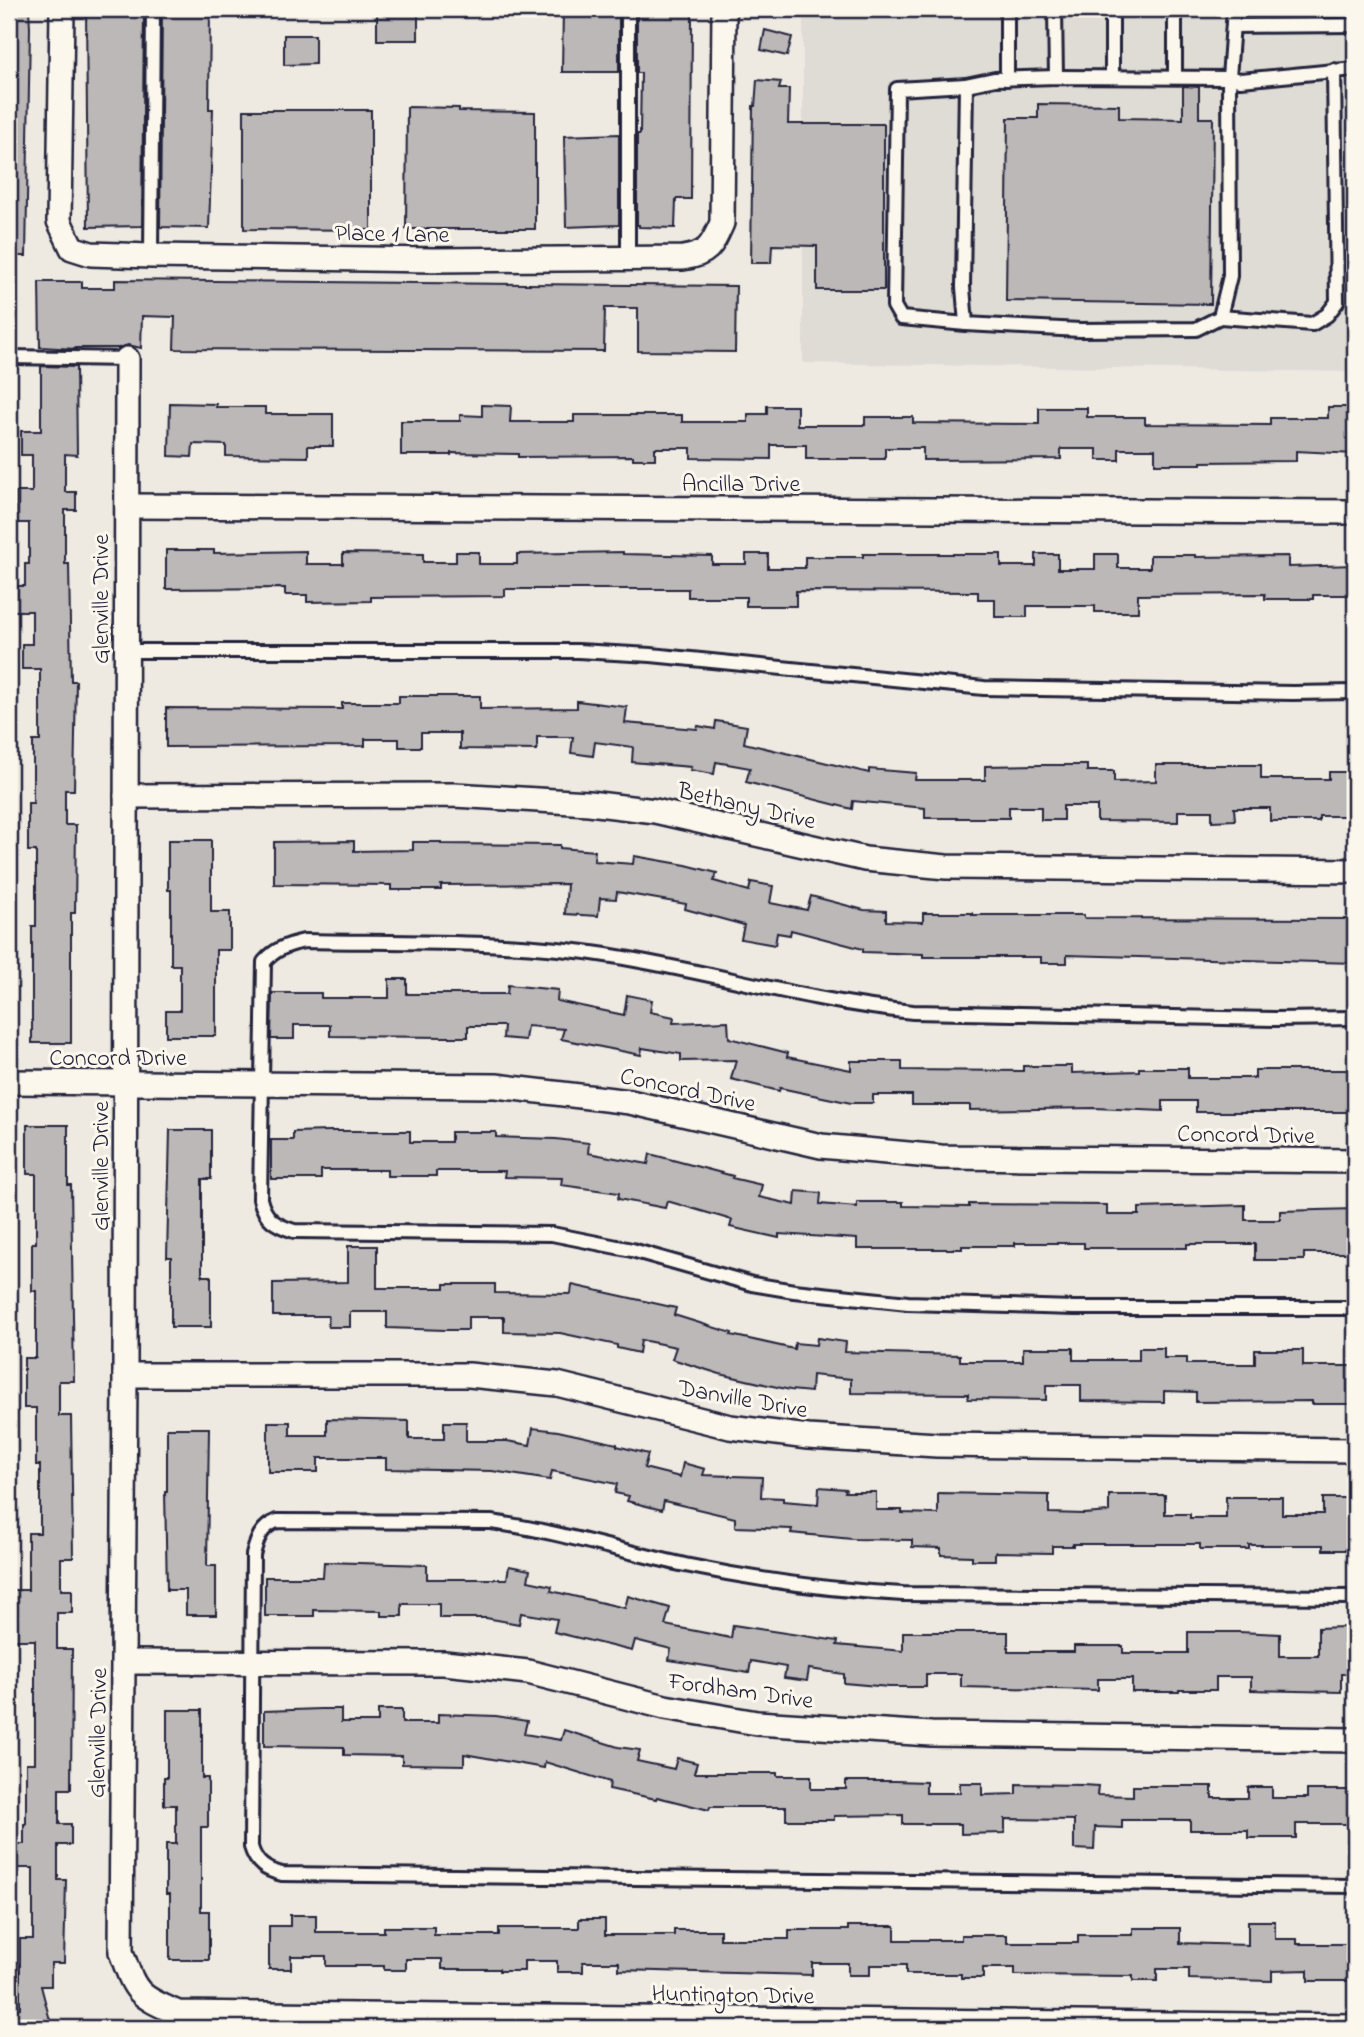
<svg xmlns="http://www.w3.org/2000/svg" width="1364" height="2037" viewBox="0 0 1364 2037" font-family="'Indie Flower',sans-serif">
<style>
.built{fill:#dfdbd5}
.building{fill:#bcb8b8;stroke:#22223b;stroke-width:2}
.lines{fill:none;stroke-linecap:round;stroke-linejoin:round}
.lane-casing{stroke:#22223b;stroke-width:18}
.street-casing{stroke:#22223b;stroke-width:28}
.lane{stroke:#fbf7ec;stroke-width:12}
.street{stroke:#fbf7ec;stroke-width:23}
.labels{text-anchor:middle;stroke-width:6;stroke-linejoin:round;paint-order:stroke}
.street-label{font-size:24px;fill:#22223b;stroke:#fbf7ec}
</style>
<rect width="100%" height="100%" fill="#eeeae2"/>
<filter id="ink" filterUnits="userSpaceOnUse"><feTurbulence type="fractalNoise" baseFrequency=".0143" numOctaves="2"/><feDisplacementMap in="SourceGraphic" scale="14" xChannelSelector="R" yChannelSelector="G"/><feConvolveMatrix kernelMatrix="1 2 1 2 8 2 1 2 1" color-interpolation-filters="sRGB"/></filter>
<g filter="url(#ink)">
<polygon class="built" points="803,9 1355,9 1355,372 803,363"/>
<g class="building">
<polygon points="9,9 29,9 30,28 26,256 9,256"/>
<polygon points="86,9 144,9 142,226 88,227"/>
<polygon points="162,9 210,9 209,109 213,109 209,228 160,227"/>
<rect x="377" y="9" width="41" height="31"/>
<polygon points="563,9 619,9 619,72 562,72"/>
<polygon points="637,9 681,9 681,12 692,12 691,199 676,199 675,228 639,227 639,225 637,225 637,134 640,134 641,73 637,73"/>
<polygon points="765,30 792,37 787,56 761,50"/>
<polygon points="284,35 315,35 315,64 284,65"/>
<polygon points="757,80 781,82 779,89 789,89 788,124 884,124 884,290 817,290 817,246 772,245 771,263 751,263 753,106 755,106"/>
<polygon points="1183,86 1199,87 1199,118 1213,118 1211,304 1006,301 1008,118 1038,118 1038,104 1119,105 1119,118 1183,119"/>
<polygon points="407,107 459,108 459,111 535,112 535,229 406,229"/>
<polygon points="244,110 371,110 371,230 244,229"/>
<polygon points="619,134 619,225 566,227 564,136"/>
<polygon points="115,280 736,286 735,352 638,351 638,308 605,308 604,351 174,349 175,317 142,316 141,348 128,345 119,348 76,348 76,349 40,347 39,282 82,282 82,288 115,288"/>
<polygon points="41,366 76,367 77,455 65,454 65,492 76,492 76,510 65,510 65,564 69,564 71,681 76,681 74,790 65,790 65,825 76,825 75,913 71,913 71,1043 32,1043 32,926 36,926 36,851 28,851 28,803 33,803 33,741 40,741 40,669 22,669 22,644 32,644 32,611 9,611 9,586 25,586 25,564 29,564 29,523 16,523 16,492 32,492 32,455 21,455 21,431 41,431"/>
<polygon points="170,403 216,404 216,407 265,407 265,414 333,414 333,446 308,446 308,457 226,456 226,445 193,444 192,457 169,456"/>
<polygon points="482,405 511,406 510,422 574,422 574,415 682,415 682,422 748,422 748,414 767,414 767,406 797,406 797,425 865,425 865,417 913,417 913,423 1039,424 1039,408 1087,408 1087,417 1145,417 1145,424 1270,425 1270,418 1328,418 1328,407 1355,407 1355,454 1296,451 1296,461 1201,462 1201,464 1155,464 1155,449 1119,449 1119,460 1097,460 1097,449 1061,449 1061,459 923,460 923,448 885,448 885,459 806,459 806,445 771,445 771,459 691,458 691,448 655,448 655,459 633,459 633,456 518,457 518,454 451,453 451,455 401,455 401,421 460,421 460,415 482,416"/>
<polygon points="166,550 214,550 214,553 306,551 306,564 343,564 343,553 423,554 423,562 456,562 456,552 479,552 479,564 517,564 517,554 623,552 623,554 712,556 712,564 746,564 746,554 768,554 768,568 805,568 805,557 863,557 863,554 1001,554 1001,566 1036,566 1036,554 1058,554 1058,569 1095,569 1095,554 1118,554 1118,568 1150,568 1150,555 1196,555 1196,557 1288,556 1288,567 1355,565 1355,595 1313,595 1313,599 1265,599 1265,594 1138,595 1138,612 1095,612 1095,606 1027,606 1027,617 995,617 995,599 978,599 978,592 796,591 796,606 746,606 746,597 688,597 688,589 505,589 505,596 371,597 371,601 307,602 307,595 285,595 285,588 166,589"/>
<polygon points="399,696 480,696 480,709 577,708 577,701 627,707 625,723 697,729 698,726 715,729 716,721 747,726 744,743 869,773 869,769 916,773 915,780 985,780 985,766 1041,765 1087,765 1087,771 1114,771 1114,782 1156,781 1156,765 1261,765 1261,779 1329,779 1329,772 1355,772 1355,816 1319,816 1319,821 1270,821 1270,808 1234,808 1235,820 1212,821 1212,811 1178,811 1178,822 1097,821 1097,806 1063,806 1063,820 1041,820 1041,807 1009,807 1009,818 925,818 925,808 853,801 852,809 746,782 750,768 716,762 714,774 690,770 691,767 632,762 633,747 595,742 593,756 571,753 573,737 537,737 537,750 460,749 460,733 421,733 421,747 399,747 399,739 365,739 365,746 166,747 166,708 342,709 342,703 399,703"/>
<polygon points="168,840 211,840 211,912 230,912 230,950 216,950 216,1036 166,1036 166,1011 180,1011 180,965 171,965 171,890 168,890"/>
<polygon points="354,841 354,851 413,850 413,842 441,842 441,844 560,845 560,848 595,851 594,861 633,864 634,856 686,865 717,873 714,881 749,891 751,882 773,886 770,903 807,910 811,896 864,910 886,911 886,921 923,922 923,913 972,913 972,915 1084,915 1084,918 1355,919 1355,963 1067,955 1067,963 1041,963 1041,957 923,957 923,954 863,952 863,949 791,930 790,935 777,933 775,945 741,939 744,925 685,909 686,904 617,892 616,899 600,898 598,916 565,914 567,884 441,885 441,890 391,890 391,885 274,884 274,842"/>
<polygon points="389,979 407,979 407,994 507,994 508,985 558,990 557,1001 624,1015 627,995 652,1000 650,1012 674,1017 673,1023 728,1021 729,1038 788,1053 787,1057 851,1070 851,1061 902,1061 902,1070 1023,1071 1023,1066 1072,1066 1072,1073 1139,1071 1139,1068 1188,1068 1188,1078 1255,1078 1255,1070 1355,1070 1355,1112 1196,1112 1196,1101 1163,1101 1163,1111 1094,1108 970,1110 970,1105 912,1105 912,1095 873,1095 873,1103 851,1103 780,1088 779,1091 731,1079 736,1060 681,1061 681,1054 642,1048 641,1055 561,1039 564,1029 527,1026 525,1040 503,1038 504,1026 468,1026 468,1037 446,1037 330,1036 330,1025 294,1025 294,1039 271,1039 272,993 321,993 321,998 389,998"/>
<polygon points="27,1125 68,1125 68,1185 71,1185 74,1381 59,1381 59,1416 71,1416 73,1558 61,1558 61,1590 72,1590 72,1613 57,1613 57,1649 72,1649 71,1789 59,1789 59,1824 71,1824 71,1845 58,1845 58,1880 66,1880 64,1963 51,1963 51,1986 41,1986 52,2028 18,2028 13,2010 20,2008 20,1939 33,1939 33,1868 17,1868 17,1844 24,1844 24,1824 26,1824 26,1763 35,1763 35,1640 12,1640 12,1590 28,1590 28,1533 40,1533 40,1465 36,1465 36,1408 24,1408 24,1358 36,1358 36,1291 32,1291 32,1243 36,1243 36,1174 27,1174"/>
<polygon points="170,1130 211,1130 211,1179 202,1179 202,1276 211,1276 211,1327 171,1327 171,1257 167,1257"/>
<polygon points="330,1131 410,1131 410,1142 451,1142 451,1132 496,1132 496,1137 556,1139 589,1143 588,1153 648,1164 650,1154 733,1176 732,1178 762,1185 759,1197 795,1205 796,1191 821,1193 820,1204 857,1207 857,1202 903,1202 903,1206 969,1207 969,1204 1107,1205 1107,1215 1139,1215 1139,1208 1245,1205 1245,1220 1280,1220 1280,1211 1355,1209 1355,1253 1304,1253 1304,1260 1255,1260 1255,1244 1187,1244 1187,1248 1084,1248 1084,1243 1015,1243 1015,1246 962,1246 962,1249 857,1249 857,1239 779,1234 779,1238 730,1227 732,1220 667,1201 665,1208 618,1199 619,1193 561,1185 562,1178 504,1177 505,1171 436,1171 436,1176 387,1176 387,1170 321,1170 321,1179 271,1179 271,1140 293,1140 293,1132"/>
<polygon points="348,1246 377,1246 377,1288 445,1288 445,1284 495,1284 495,1293 571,1294 572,1285 676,1308 674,1315 732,1333 731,1335 794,1349 795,1343 816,1345 817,1338 846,1342 845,1352 960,1355 960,1361 1023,1361 1023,1348 1073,1348 1073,1360 1139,1360 1139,1348 1164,1348 1164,1358 1187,1358 1187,1364 1255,1364 1255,1350 1303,1350 1303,1366 1355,1366 1355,1404 1312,1404 1312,1401 1196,1402 1196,1392 1164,1391 1164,1402 1081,1401 1081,1385 1046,1385 1046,1400 968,1399 968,1394 851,1393 851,1379 812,1375 811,1392 790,1390 720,1374 672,1359 676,1347 641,1340 639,1353 617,1348 617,1345 560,1333 504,1332 504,1317 468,1317 468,1330 445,1330 387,1328 387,1312 350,1312 350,1327 328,1327 328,1316 273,1316 273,1283 348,1282"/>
<polygon points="327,1419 409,1421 409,1439 444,1439 444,1422 466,1422 466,1441 507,1441 530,1445 533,1428 558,1431 617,1444 617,1446 648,1454 644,1468 680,1477 683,1463 705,1469 703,1475 762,1477 761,1497 783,1498 783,1501 818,1504 819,1487 846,1489 845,1492 876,1492 876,1510 902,1510 902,1513 938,1514 938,1493 1049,1495 1049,1513 1084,1514 1109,1512 1109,1495 1165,1495 1165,1514 1190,1514 1190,1518 1226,1518 1226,1497 1282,1497 1282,1514 1323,1514 1323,1498 1347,1498 1347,1516 1355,1516 1355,1550 1323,1550 1323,1545 1249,1545 1249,1549 1200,1549 1200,1544 1073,1544 1073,1546 1052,1546 1052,1553 995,1552 995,1560 972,1560 972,1556 941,1555 941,1548 912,1547 912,1540 852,1539 791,1533 792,1529 735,1527 735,1518 664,1501 662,1510 627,1501 629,1496 615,1493 617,1484 552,1471 550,1480 492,1471 386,1469 386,1458 318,1458 318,1472 268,1472 268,1422 290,1422 290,1435 327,1435"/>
<polygon points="167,1428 209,1428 207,1566 216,1566 216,1615 186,1615 186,1590 167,1590 165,1492 167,1492"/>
<polygon points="324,1562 427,1565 427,1579 507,1579 509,1566 530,1570 528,1581 552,1586 551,1591 625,1608 628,1596 670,1608 665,1625 731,1638 733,1625 838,1641 837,1645 903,1651 903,1632 1008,1632 1008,1652 1074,1652 1074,1646 1123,1646 1123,1653 1188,1653 1188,1632 1239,1632 1280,1634 1280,1656 1318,1656 1318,1628 1344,1627 1344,1642 1355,1642 1355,1674 1341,1674 1341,1692 1251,1690 1251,1677 1216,1677 1216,1690 1179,1690 1179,1692 1132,1692 1132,1679 1098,1679 1098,1690 961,1687 961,1674 926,1674 926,1687 889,1687 844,1683 844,1674 809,1669 807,1681 784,1678 786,1667 751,1661 749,1673 669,1660 671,1649 635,1640 632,1651 554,1632 557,1619 521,1613 519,1624 486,1618 439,1618 439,1604 402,1604 402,1616 381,1616 381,1611 314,1610 314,1616 265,1616 265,1577 323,1577"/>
<polygon points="321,1709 341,1709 341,1722 378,1722 378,1710 402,1710 402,1723 438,1723 438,1714 496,1716 527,1721 524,1734 561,1740 564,1730 618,1747 640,1750 637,1761 674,1769 677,1758 697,1763 694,1773 777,1773 777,1776 811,1776 811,1789 846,1789 846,1781 895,1781 926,1782 926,1793 960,1793 960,1783 982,1783 982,1795 1016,1794 1016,1784 1083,1785 1098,1786 1097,1795 1133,1796 1133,1786 1212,1786 1212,1798 1248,1798 1248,1787 1272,1787 1272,1798 1307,1798 1307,1790 1354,1790 1354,1824 1296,1824 1296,1838 1248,1838 1248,1830 1190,1830 1190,1820 1122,1820 1122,1828 1095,1827 1094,1850 1074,1849 1074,1820 1005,1819 1005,1833 961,1834 961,1824 903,1824 903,1815 834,1816 834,1820 786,1820 786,1807 710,1807 709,1810 657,1797 656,1799 609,1789 610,1782 545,1762 544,1768 464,1754 464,1765 402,1764 402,1756 344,1755 344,1747 264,1746 264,1711"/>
<polygon points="167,1710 202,1710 202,1778 208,1778 208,1827 201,1827 201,1911 209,1911 209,1960 170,1960 170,1894 166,1894 166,1844 176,1844 176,1805 164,1805 164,1778 167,1778"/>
<polygon points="290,1915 316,1915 316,1932 384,1932 384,1927 434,1927 434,1935 499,1935 499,1928 579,1928 579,1919 605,1919 605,1935 674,1935 674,1930 720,1930 720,1939 789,1939 789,1930 848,1930 848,1926 895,1926 895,1940 961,1940 961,1935 1007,1935 1007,1943 1078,1943 1078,1935 1133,1935 1133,1928 1180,1928 1180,1943 1248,1945 1248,1921 1275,1921 1275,1939 1297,1939 1297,1944 1355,1944 1355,1981 1308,1981 1308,1970 1272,1971 1272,1981 1189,1979 1189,1969 1157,1969 1157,1981 1133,1981 1133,1976 1015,1975 1015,1968 983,1968 983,1978 961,1978 961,1974 906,1974 906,1965 870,1965 870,1975 848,1975 848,1963 812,1963 812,1975 619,1970 619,1962 583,1962 583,1972 557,1972 557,1961 524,1961 524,1971 499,1971 499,1969 442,1969 442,1959 406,1959 406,1970 384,1970 384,1966 326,1966 326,1956 291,1956 291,1969 269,1969 269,1926 290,1926"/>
</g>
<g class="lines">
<defs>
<g id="lane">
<polyline points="628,9 628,258"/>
<polyline points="1007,9 1007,79"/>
<polyline points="1055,9 1056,77"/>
<polyline points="1175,9 1175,77"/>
<polyline points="1234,9 1229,78 1230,276 1220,317 1196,329 1080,330 966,324 963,287 966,85 995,79 1056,77 1229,78 1241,80 1355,69"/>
<polyline points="1233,26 1355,25"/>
<polyline points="1112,76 1112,9"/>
<polyline points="966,85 897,89 894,306 901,318 966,324"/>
<polyline points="151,256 153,9"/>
<polyline points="1220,317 1312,324 1327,315 1337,302 1334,70"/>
<polyline points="9,357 127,359"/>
<polyline points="125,651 578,651 651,655 984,688 1293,693 1355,692"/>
<path d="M1355,1018L1274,1019L913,1012C808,1002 710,971 606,955C507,940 404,943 304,941C287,945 275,949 264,962L260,1199C265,1219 275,1225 294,1231L552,1234L632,1250L752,1284L794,1291L908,1303L1074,1308H1355"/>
<path d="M1355,1597L903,1594C830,1590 757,1580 685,1565C620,1551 557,1531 491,1522L277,1521C261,1527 257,1539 253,1555L251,1847C256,1864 266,1870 282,1874L1355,1886"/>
</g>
<g id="street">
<path d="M62,9L59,221L72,248L91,254L151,256L434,260L683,258C709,254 712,245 722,223L724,9"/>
<path d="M127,359L125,1375L121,1952C136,1994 137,1995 178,2013L1355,2026"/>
<polyline points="127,506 1355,512"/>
<polyline points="126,796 454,795 589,803 655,811 865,859 946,867 1355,871"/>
<polyline points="9,1082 496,1086 630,1102 821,1146 941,1157 1355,1161"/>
<polyline points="125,1375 469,1375 557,1384 730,1427 808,1437 937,1445 1355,1450"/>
<polyline points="124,1662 444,1663 528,1672 665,1707 757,1723 931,1734 1355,1740"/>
</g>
</defs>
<use href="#lane" class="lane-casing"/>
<use href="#street" class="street-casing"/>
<use href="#lane" class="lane"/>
<use href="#street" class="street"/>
</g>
</g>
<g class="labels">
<g class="street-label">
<text transform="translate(392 233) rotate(1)" y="8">Place 1 Lane</text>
<text x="741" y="491">Ancilla Drive</text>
<text transform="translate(100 599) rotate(-90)" y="8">Glenville Drive</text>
<text transform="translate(747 805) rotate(13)" y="8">Bethany Drive</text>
<text x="118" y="1065">Concord Drive</text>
<text transform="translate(688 1089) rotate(12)" y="8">Concord Drive</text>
<text transform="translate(1246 1134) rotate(1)" y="8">Concord Drive</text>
<text transform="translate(100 1166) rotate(-90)" y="8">Glenville Drive</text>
<text transform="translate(743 1398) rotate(10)" y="8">Danville Drive</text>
<text transform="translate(741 1690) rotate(8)" y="8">Fordham Drive</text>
<text transform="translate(97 1733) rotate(-89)" y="8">Glenville Drive</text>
<text transform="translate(733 1994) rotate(1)" y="8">Huntington Drive</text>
</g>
</g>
<rect width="1364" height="2037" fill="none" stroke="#fbf7ec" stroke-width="35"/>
<rect x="18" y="18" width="1329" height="2002" fill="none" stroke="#22223b" stroke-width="2.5" filter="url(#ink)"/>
</svg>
